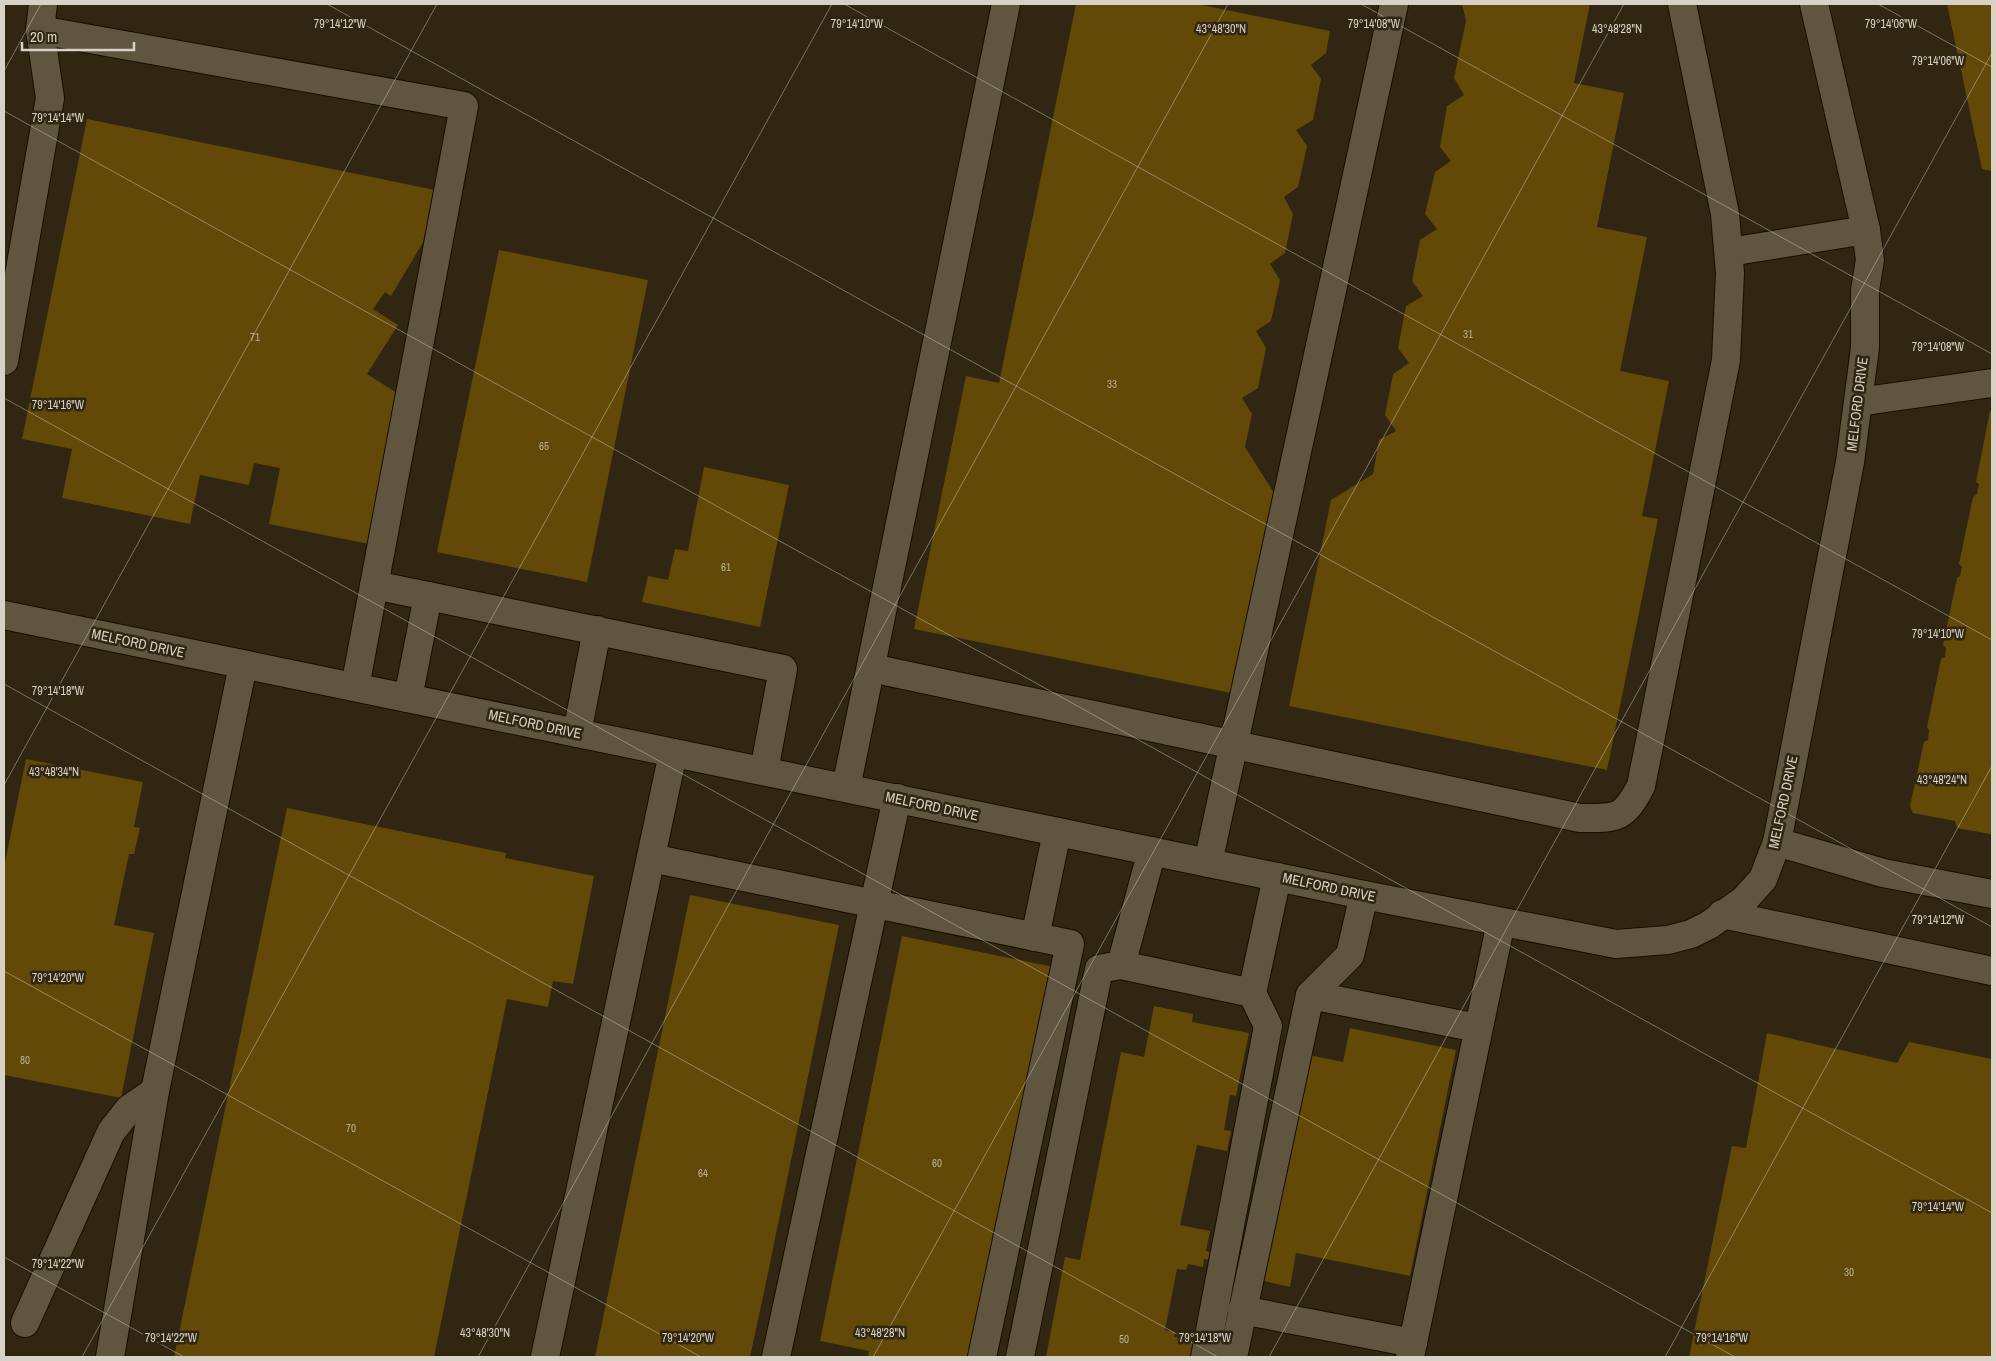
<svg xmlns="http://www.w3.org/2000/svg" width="1996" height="1361" viewBox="0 0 1996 1361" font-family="'Archivo Narrow',sans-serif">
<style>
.building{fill:#624908}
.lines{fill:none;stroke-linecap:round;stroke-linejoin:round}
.minor-casing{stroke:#180f00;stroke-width:30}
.minor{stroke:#60553f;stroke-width:28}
.ticks{fill:none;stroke:#d8d1c5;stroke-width:1;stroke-opacity:0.45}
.labels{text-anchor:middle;stroke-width:5;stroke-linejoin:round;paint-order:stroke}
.number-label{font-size:11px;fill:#baaf96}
.street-label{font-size:14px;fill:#d8d1c5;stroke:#302611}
.ticks-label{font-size:12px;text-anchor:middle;fill:#d8d1c5;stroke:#302611;stroke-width:5;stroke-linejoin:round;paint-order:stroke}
</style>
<rect width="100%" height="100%" fill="#302611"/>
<g class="building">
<polygon points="1076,4 1197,4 1330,31 1326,53 1311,65 1321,79 1313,120 1296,130 1307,146 1298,187 1284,197 1293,214 1285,253 1270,264 1280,280 1271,321 1256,331 1266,348 1258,388 1242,398 1252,414 1245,447 1274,493 1231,693 914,629 966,376 999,383"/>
<polygon points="1462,4 1590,4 1574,83 1624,93 1597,227 1647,237 1620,371 1669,381 1642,516 1658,519 1607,770 1289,706 1331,500 1373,474 1379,440 1396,431 1385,415 1393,374 1409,363 1398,348 1406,306 1423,296 1412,281 1420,240 1437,229 1425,214 1435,172 1451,161 1440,147 1447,106 1464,95 1454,78 1466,21"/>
<polygon points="1947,4 1992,4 1992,171 1982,169"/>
<polygon points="87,119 440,191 434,224 391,296 385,292 373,309 398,325 367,374 400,395 369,544 269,524 280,468 254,463 249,485 200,475 190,524 62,498 72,449 22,439"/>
<polygon points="499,250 648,280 587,582 437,552"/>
<polygon points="1990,411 1992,411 1992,833 1990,834 1957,828 1955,821 1913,813 1910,806 1924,742 1928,740 1929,730 1927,727 1941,659 1945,657 1946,648 1943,645 1957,578 1960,576 1962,567 1959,564 1973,497 1977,494 1979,484 1976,482"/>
<polygon points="704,467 789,485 760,627 642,602 648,576 668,580 675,549 688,551"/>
<polygon points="26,759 143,782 134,827 140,828 134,854 129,854 114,925 154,933 121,1098 4,1075 4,867"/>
<polygon points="287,808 506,853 505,858 594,876 573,984 553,981 548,1007 507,999 434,1357 174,1357"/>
<polygon points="690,895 839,925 767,1278 750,1357 595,1357"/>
<polygon points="902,936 1054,967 974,1357 868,1357 869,1351 820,1341"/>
<polygon points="1154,1006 1193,1014 1192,1022 1249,1033 1236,1096 1230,1095 1224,1130 1231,1131 1227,1151 1197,1145 1180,1225 1210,1231 1206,1251 1210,1252 1208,1260 1204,1259 1203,1267 1188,1264 1186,1270 1177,1269 1165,1330 1175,1332 1174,1337 1197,1341 1200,1357 1046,1357 1065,1257 1080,1260 1121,1052 1144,1057"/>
<polygon points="1350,1028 1456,1050 1410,1276 1296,1253 1290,1287 1264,1281 1309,1055 1343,1062"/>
<polygon points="1767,1033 1897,1063 1909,1042 1992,1059 1992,1357 1689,1357 1732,1146 1746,1148"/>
</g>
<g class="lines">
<defs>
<g id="minor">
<polyline points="40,30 464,106 355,687"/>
<polyline points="1729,252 1866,230"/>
<polyline points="4,361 50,98 40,30 43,4"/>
<polyline points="1858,402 1992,383"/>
<polyline points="374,585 428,596"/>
<polyline points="4,615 1364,895 1616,944 1668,940 1691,934 1709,925 1744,900 1763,879 1777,842 1850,462 1865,348 1865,290 1870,260 1866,230 1814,4"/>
<path d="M871,668L1580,818C1617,818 1623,820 1641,786L1726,360L1730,273L1725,214L1682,4"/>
<polyline points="408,698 428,596 783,669 764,771"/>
<polyline points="577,733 597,630"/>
<polyline points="846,788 1006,4"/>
<polyline points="1777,842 1883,873 1992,894"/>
<polyline points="1152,851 1121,965 1252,993 1277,877"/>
<polyline points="651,858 1070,944 982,1357"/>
<polyline points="1208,863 1394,4"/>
<polyline points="1722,914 1992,971"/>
<polyline points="1035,937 1057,832"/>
<polyline points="1310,995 1478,1028"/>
<polyline points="1242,1310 1413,1343"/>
<polyline points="25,1323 111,1132 129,1109 155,1091"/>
<polyline points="110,1357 155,1091 243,665"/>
<polyline points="545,1357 673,753"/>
<polyline points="776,1357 897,798"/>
<polyline points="1020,1357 1099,969 1121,965"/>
<polyline points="1205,1357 1268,1026 1252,993"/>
<polyline points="1233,1357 1310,995 1350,955 1364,895"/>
<polyline points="1410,1357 1501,922"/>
</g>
</defs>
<use href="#minor" class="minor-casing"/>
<use href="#minor" class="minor"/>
</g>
<path class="ticks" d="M327,4L1992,927M844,4L1992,640M1361,4L1992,354M1878,4L1992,67M4,71L41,4M4,111L1992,1213M4,398L1735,1357M4,684L1218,1357M4,785L437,4M4,971L701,1357M4,1257L184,1357M82,1357L832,4M478,1357L1228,4M873,1357L1624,4M1269,1357L1992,53M1665,1357L1992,766"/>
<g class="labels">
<g class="number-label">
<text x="1468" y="338">31</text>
<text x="255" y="341">71</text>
<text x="1112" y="388">33</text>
<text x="544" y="450">65</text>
<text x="726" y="571">61</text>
<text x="25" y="1064">80</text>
<text x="351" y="1132">70</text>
<text x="937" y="1167">60</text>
<text x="703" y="1177">64</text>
<text x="1849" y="1276">30</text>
<text x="1124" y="1343">50</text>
</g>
<g class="street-label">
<text transform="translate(1857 404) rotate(-83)" y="5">MELFORD DRIVE</text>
<text transform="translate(138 643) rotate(12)" y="5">MELFORD DRIVE</text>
<text transform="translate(535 724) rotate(12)" y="5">MELFORD DRIVE</text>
<text transform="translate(1783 802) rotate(-78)" y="5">MELFORD DRIVE</text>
<text transform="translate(932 806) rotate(12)" y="5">MELFORD DRIVE</text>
<text transform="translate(1329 887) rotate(12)" y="5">MELFORD DRIVE</text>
</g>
</g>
<g class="ticks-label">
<text x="1891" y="28">79°14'06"W</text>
<text x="340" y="28">79°14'12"W</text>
<text x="857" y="28">79°14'10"W</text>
<text x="1374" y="28">79°14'08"W</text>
<text x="1221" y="33">43°48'30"N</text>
<text x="1617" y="33">43°48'28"N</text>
<text x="1938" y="65">79°14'06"W</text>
<text x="58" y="122">79°14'14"W</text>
<text x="1938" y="351">79°14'08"W</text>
<text x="58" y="409">79°14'16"W</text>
<text x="1938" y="638">79°14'10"W</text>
<text x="58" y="695">79°14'18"W</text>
<text x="54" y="776">43°48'34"N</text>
<text x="1942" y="784">43°48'24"N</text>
<text x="1938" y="924">79°14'12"W</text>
<text x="58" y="982">79°14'20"W</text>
<text x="1938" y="1211">79°14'14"W</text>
<text x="58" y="1268">79°14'22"W</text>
<text x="485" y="1337">43°48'30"N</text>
<text x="880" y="1337">43°48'28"N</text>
<text x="171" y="1342">79°14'22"W</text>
<text x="688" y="1342">79°14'20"W</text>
<text x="1205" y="1342">79°14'18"W</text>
<text x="1722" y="1342">79°14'16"W</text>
</g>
<rect width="1996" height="1361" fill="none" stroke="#d8d1c5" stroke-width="10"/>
<path d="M22 42v8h112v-8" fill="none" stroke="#d8d1c5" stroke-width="2.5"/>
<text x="30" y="42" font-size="15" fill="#d8d1c5" stroke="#302611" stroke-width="4" paint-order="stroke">20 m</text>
</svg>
